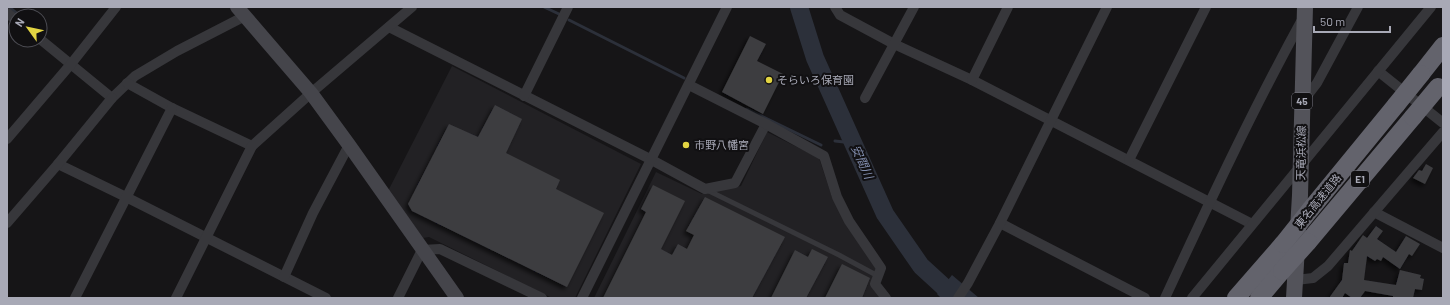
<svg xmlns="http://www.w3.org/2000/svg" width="1450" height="305" viewBox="0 0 1450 305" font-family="Barlow,'Noto Sans JP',sans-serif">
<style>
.built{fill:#222124}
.water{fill:#2c303a}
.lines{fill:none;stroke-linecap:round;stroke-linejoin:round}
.stream{stroke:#2c303a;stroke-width:3}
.river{stroke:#2c303a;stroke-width:18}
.building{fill:#3d3d41;filter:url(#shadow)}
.lane{stroke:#37373b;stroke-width:5}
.street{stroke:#37373b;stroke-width:10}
.secondary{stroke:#45454b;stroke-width:14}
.primary{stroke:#53535a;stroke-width:16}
.highway{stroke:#63636c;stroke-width:18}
.highway-bridge{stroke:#63636c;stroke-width:18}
.poi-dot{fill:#e2d442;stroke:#111012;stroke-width:1.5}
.labels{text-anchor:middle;stroke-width:4;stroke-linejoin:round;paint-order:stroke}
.shield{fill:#111012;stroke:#7b7b85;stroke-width:1}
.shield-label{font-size:10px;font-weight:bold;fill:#a8a9b6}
.poi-label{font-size:11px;fill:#a8a9b6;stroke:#111012;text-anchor:start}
.street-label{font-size:11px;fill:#a8a9b6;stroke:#111012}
.water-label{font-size:12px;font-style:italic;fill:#828eae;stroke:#111012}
</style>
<defs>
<filter id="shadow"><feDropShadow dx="-3" dy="3" stdDeviation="2" flood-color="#0009"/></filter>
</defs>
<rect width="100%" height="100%" fill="#161517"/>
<g class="built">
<polygon points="452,66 641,164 575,298 552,298 429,237 423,238 388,191"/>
<polygon points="767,132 819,158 832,197 877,269 870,285 881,298 594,298 656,172 702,194 741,186"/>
</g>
<polygon class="water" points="952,275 979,298 941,298 937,294"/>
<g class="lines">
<g class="stream">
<polyline points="9,7 20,16"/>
<polyline points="544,7 559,14"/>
<polyline points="569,20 684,78"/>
<polyline points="747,109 821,145"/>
<polyline points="835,141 853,143"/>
</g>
<polyline class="river" points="799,7 815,58 885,214 921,266 956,298"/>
</g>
<g class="building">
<polygon points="750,36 766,44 757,61 783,74 763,114 722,92"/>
<polygon points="495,105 522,119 506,153 560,180 556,189 604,213 567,287 412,211 408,204 449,124 478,137"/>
<polygon points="1426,164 1433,168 1425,184 1413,178 1419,170 1422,171"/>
<polygon points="653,185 685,201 661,249 672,255 678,244 687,249 694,235 686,231 705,197 785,237 752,298 603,298 646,212 641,209"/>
<polygon points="1376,226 1383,231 1377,239 1396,252 1406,236 1420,244 1412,256 1409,254 1400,269 1383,257 1381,261 1377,259 1375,261 1367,256 1364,280 1396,285 1400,270 1421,275 1420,278 1424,279 1422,290 1415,289 1413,298 1393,298 1393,296 1365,291 1360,298 1352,298 1345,293 1342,298 1329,298 1342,280 1344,263 1348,263 1350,250 1352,251 1363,235 1367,238"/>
<polygon points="812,249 828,257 806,298 771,298 795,250 808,257"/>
<polygon points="842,264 870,278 862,298 825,298"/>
</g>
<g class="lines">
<polyline class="lane" points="707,190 839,255 878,276"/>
<g class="street">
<polyline points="835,7 840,15 894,44 972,80 1252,224"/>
<polyline points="7,13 16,20"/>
<polyline points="389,27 650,159 705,189 735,183 766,124"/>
<polyline points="40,39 112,98 135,76 177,51 245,16"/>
<polyline points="1378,71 1443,123"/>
<polyline points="972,80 1008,7"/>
<polyline points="127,83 172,108 252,146"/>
<polyline points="689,85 766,124 824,156 837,197 849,221 881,268 875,284 886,298"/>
<polyline points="524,96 568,7"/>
<polyline points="865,98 914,7"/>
<polyline points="1303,101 1317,83 1358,7"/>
<polyline points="7,139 71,64 116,7"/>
<polyline points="1129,160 1206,7"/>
<polyline points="58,164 126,197 326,298"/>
<polyline points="1374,212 1443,248"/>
<polyline points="7,223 58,164 112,98"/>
<polyline points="1000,223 1145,298"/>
<polyline points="284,277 313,213 349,145"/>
<polyline points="1296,280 1313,278 1328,266 1443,132"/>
<polyline points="75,298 172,108"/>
<polyline points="176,298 252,146 311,93 412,7"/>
<polyline points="398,298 422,250 440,249 542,298"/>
<polyline points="582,298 727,7"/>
<polyline points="958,298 968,283 1000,223 1107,7"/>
<path d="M1165,298C1209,203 1253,109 1303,18"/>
<polyline points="1192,298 1431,7"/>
</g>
<polyline class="secondary" points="237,7 311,93 349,145 457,298"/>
<polyline class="primary" points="1294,298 1300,195 1305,7"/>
<g class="highway">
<polyline points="1421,74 1443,46"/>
<polyline points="1310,210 1396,105"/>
<polyline points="1308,242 1413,117"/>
<polyline points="1236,298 1283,244"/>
<polyline points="1259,298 1282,271"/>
</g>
<g class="highway-bridge">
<polyline points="1396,105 1421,74"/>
<polyline points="1413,117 1438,87"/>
<polyline points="1283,244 1310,210"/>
<polyline points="1282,271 1308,242"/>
</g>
</g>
<g class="poi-dot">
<circle cx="769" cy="80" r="4"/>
<circle cx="686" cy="145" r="4"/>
</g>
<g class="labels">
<g class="shield">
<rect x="1292" y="93" width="20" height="16" rx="3"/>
<rect x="1351" y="171" width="18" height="16" rx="3"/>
</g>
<g class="shield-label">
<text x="1302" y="105">45</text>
<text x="1360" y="183">E1</text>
</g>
<g class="poi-label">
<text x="777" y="84">そらいろ保育園</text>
<text x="694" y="149">市野八幡宮</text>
</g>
<g class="street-label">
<text transform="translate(1301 153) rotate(-89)" y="4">天竜浜松線</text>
<text transform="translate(1318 201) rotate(-51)" y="4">東名高速道路</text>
</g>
<g class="water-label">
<text transform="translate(862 162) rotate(66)" y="4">安間川</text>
</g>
</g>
<rect width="1450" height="305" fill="none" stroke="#a8a9b6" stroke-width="16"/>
<g transform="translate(28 28) rotate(303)"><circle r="19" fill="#111012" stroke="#4d4d54"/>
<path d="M0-3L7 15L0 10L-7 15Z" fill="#e2d442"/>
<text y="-6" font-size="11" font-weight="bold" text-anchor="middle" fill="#a8a9b6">N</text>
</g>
<path d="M1314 26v6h76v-6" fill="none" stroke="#a8a9b6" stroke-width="2"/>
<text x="1320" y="26" font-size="12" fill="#a8a9b6" stroke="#111012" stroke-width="3" paint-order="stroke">50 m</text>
</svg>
